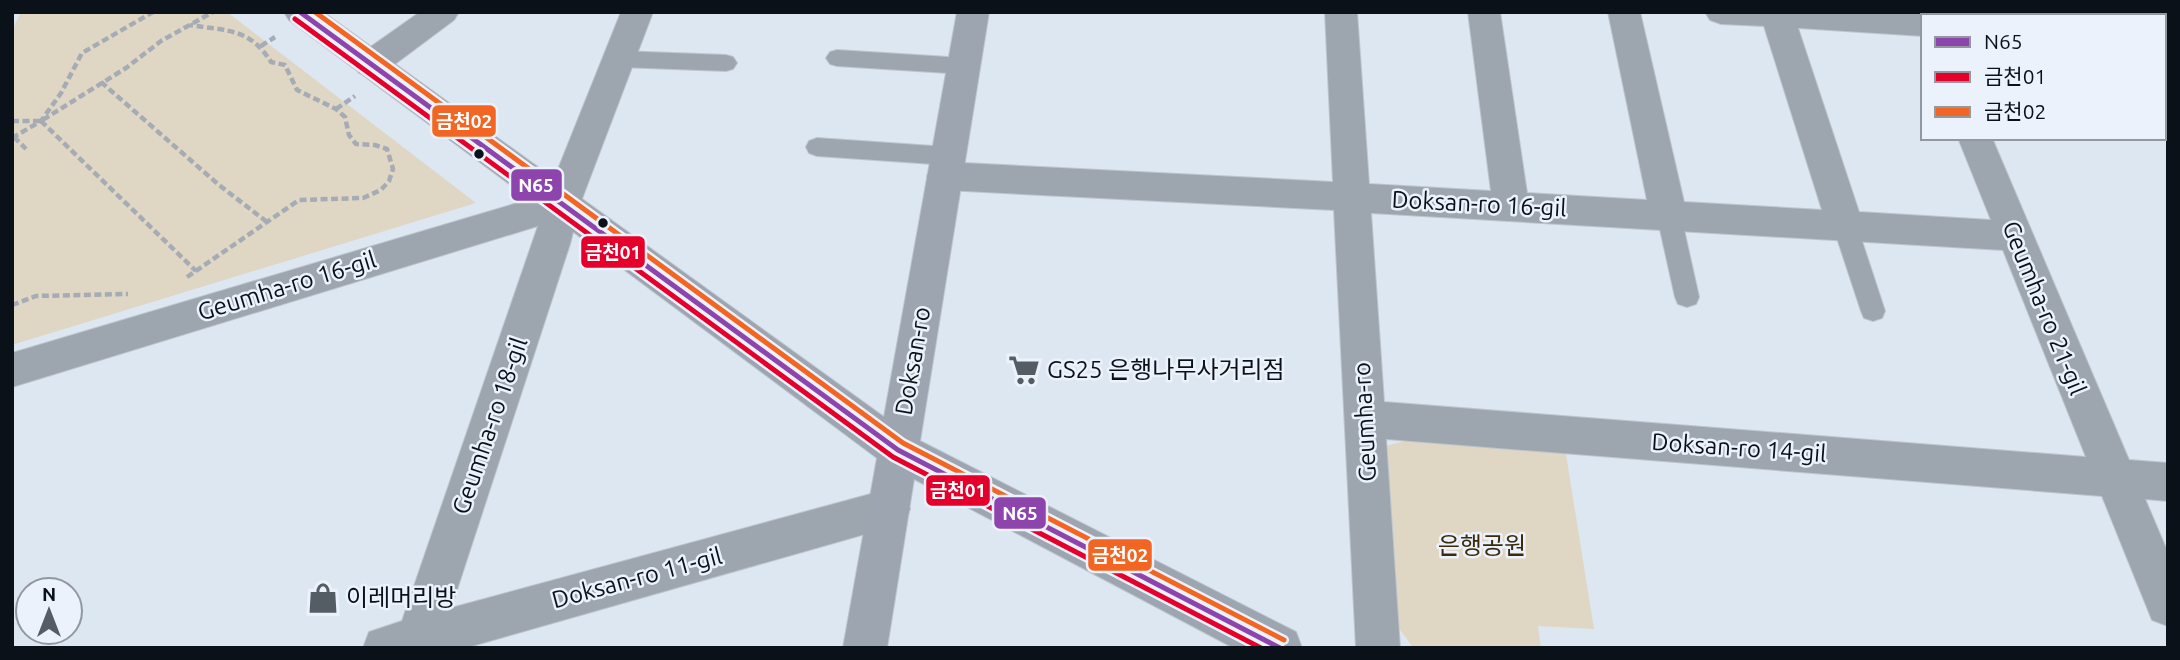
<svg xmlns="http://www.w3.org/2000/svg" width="2180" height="660" viewBox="0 0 2180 660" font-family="Ubuntu,'Noto Sans KR',sans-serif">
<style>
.green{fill:#e0d6c4}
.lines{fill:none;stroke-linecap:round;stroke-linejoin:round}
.service-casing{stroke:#bdc5cd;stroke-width:2}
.minor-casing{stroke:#bdc5cd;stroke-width:2}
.secondary-casing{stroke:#bdc5cd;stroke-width:2}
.path{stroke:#a5acb5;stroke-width:4.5;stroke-dasharray:7 3.5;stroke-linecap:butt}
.service{fill:#9da6af;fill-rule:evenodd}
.minor{fill:#9da6af;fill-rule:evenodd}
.secondary{fill:#9ca5b0;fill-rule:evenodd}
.bus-1-casing{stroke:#ebf2fb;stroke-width:10}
.bus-2-casing{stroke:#ebf2fb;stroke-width:10}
.bus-3-casing{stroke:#ebf2fb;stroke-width:10}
.bus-1{stroke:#8e44ad;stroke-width:5}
.bus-2{stroke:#e4002b;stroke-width:5}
.bus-3{stroke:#f26522;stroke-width:5}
.bus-dot{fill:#0b1118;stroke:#ebf2fb;stroke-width:2.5}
.labels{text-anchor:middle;stroke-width:5;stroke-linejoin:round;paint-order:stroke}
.street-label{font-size:24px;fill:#0b1118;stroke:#ebf2fb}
.poi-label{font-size:24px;fill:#0b1118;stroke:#ebf2fb;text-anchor:start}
.park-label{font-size:24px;fill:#3a2a09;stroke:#ebf2fb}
.line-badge{stroke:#ebf2fb;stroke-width:2.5}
.badge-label{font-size:19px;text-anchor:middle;font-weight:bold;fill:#fff}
</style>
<rect width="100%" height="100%" fill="#dde7f2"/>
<g class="green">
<polygon points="21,12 227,12 476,203 12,345 12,30"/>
<polygon points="1409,440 1565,448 1594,629 1538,626 1541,648 1412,646 1387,612 1382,447"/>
</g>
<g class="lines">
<defs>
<g id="service">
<polygon points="837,50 964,58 971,60 975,66 971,72 964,74 837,66 830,64 826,58 830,52"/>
<polygon points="620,51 726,55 733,57 737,63 733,69 726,71 620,67 613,65 609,59 613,53"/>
<rect x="2164" y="61" width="4" height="16"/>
<polygon points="817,138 948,147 956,150 959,156 956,162 948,165 817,156 809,153 806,147 809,141"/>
<polygon points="1669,207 1677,209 1681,216 1699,297 1696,304 1687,307 1678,304 1675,297 1657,216 1661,209"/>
<polygon points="1845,217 1853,219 1857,226 1885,311 1882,318 1873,321 1864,318 1861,311 1833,226 1837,219"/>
</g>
<g id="minor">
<polygon points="420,12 459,12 454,20 383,73 371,76 359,73 354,64 359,55"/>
<polygon points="621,12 653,12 580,204 570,244 451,608 889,489 904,495 910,509 904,523 465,648 363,648 369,632 402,621 538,226 12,387 12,353 548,194"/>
<path d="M1325,12H1357L1369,184L1491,191L1468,12H1500L1527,193L1647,200L1608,12H1640L1684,202L1822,210L1764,26L1721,24L1710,20L1705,12H1923L1934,16H1923V36L1798,28L1859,212L1991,220L1958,138H1992L2129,460L2168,463V501L2145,499L2168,553V626L2152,620L2102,496L1386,439L1400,648H1356L1334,210L945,190L932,186L927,176L932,166L945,162L1333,182ZM1371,213L2003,250L2086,457L1384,402Z"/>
</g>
<polygon id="secondary" points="284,12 323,12 884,417 957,12 989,12 920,441 1296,632 1302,648 1234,648 914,479 887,648 843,648 877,458 289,20"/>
</defs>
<use href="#service" class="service-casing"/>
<use href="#minor" class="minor-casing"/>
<use href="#secondary" class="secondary-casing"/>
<g class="path">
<polyline points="261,46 275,37"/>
<polyline points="101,82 219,185 267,222"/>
<polyline points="336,109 355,96"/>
<polyline points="12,121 41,121 126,68 161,41 213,12"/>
<polyline points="41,121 196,271"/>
<polyline points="14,137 26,149"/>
<polyline points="12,138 41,121 61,93 82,53 153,12"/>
<path d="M187,277L299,200L363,198L381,190L389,181L393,169L387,149L375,145L356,144L349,135L345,117L336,109L297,90L285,65L271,62C250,28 227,31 190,25"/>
<polyline points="12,305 36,296 128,294"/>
</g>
<use href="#service" class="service"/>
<use href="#minor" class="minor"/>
<use href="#secondary" class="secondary"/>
<defs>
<polyline id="bus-1" points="300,12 898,450 1280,648"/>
<polyline id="bus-2" points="295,19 893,457 1261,648"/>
<polyline id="bus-3" points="315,12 903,443 1284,640"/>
</defs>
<use href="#bus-1" class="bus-1-casing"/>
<use href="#bus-2" class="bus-2-casing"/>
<use href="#bus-3" class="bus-3-casing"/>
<use href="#bus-1" class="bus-1"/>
<use href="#bus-2" class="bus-2"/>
<use href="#bus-3" class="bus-3"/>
</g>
<defs>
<symbol id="supermarket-bare" viewBox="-9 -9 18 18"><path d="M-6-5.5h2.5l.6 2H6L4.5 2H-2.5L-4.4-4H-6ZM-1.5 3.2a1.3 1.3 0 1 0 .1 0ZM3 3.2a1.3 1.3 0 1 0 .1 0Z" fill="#545c64" stroke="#ebf2fb" stroke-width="2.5" paint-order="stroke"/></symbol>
<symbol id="shop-bare" viewBox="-9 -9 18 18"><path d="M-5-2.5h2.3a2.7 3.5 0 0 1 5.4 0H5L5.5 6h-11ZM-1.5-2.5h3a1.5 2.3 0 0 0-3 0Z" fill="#545c64" stroke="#ebf2fb" stroke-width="2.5" paint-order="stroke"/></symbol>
</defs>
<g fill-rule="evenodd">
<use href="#supermarket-bare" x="1002" y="348" width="44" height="44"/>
<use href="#shop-bare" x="301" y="576" width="44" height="44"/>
</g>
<g class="bus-dot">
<circle cx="479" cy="154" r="6"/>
<circle cx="603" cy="223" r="6"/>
</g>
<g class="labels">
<g class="street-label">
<text transform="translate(1479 204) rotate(3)" y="8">Doksan-ro 16-gil</text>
<text transform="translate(287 286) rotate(-17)" y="8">Geumha-ro 16-gil</text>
<text transform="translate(2044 308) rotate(68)" y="8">Geumha-ro 21-gil</text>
<text transform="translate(913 361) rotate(-80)" y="8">Doksan-ro</text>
<text transform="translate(1365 422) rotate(-93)" y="8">Geumha-ro</text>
<text transform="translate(490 426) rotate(-71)" y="8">Geumha-ro 18-gil</text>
<text transform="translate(1739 448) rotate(4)" y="8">Doksan-ro 14-gil</text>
<text transform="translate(637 578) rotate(-15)" y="8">Doksan-ro 11-gil</text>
</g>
<g class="poi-label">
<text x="1047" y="378">GS25 은행나무사거리점</text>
<text x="346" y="606">이레머리방</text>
</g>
<g class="park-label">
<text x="1482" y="554">은행공원</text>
</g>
</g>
<g class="line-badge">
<rect x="431" y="104" width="66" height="34" rx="7" fill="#f26522"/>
<rect x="510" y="168" width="53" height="34" rx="7" fill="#8e44ad"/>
<rect x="580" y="235" width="66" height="34" rx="7" fill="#e4002b"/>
<rect x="925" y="474" width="66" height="33" rx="7" fill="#e4002b"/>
<rect x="993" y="496" width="54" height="34" rx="7" fill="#8e44ad"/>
<rect x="1087" y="538" width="66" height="34" rx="7" fill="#f26522"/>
</g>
<g class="badge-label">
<text x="464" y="128">금천02</text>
<text x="536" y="192">N65</text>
<text x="613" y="259">금천01</text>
<text x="958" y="497">금천01</text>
<text x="1020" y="520">N65</text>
<text x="1120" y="562">금천02</text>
</g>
<rect width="2180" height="660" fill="none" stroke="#0b1118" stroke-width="28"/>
<rect x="1921" y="14" width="245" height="126" fill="#ebf2fb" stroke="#9198a0" stroke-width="2"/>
<rect x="1935" y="37" width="35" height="10" fill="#8e44ad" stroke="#9198a0" stroke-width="2"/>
<text x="1984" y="49" font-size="21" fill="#0b1118">N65</text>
<rect x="1935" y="72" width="35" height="10" fill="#e4002b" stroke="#9198a0" stroke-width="2"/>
<text x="1984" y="84" font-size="21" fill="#0b1118">금천01</text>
<rect x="1935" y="107" width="35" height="10" fill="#f26522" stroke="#9198a0" stroke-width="2"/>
<text x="1984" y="119" font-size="21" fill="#0b1118">금천02</text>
<g transform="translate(49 611)"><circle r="33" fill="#ebf2fb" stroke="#9198a0" stroke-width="2"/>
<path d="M0-5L12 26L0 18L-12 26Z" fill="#545c64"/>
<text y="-10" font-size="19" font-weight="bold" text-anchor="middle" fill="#0b1118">N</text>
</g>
</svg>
